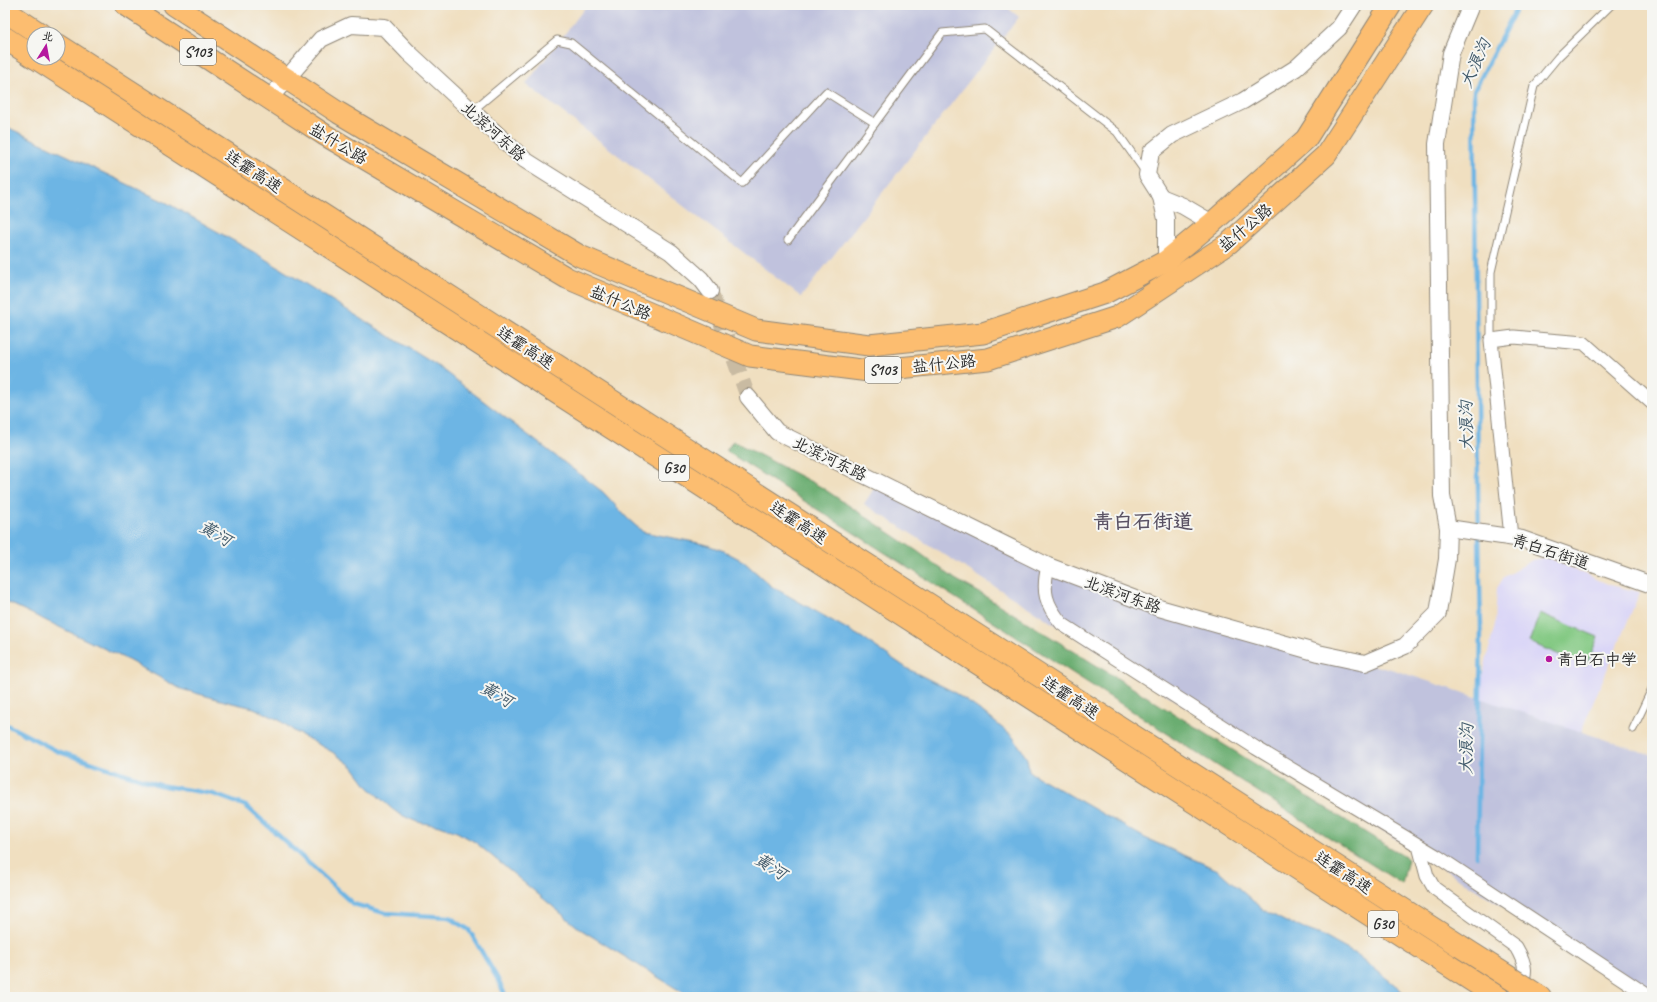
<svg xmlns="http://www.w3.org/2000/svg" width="1657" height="1002" viewBox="0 0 1657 1002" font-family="Caveat,'LXGW WenKai TC',sans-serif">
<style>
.built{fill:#dad6f7}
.industrial{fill:#c0c2dd}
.green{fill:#83c983;stroke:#577a57}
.forest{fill:#6aad71;stroke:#4a6c4e}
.water{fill:#6db5e4;stroke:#4c7088}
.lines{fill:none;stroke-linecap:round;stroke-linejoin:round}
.stream{stroke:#6db5e4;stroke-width:4.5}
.tertiary-tunnel{stroke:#c9bba2;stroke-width:16;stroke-dasharray:16 8;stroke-linecap:butt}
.service-casing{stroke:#8e8576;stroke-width:9}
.minor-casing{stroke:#8e8576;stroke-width:15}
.tertiary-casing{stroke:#8e8576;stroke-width:18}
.primary-casing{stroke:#8e8576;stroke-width:23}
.motorway-casing{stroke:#8e8576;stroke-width:24}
.service{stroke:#fff;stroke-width:7}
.minor{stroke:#fff;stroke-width:13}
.tertiary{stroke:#fff;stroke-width:16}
.primary{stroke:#fcbd6f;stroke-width:21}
.motorway{stroke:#fcbd6f;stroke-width:22}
.motorway-bridge-casing{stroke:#8e8576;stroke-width:24;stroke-linecap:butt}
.motorway-bridge{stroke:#fcbd6f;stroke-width:22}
.poi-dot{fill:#b5179e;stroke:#f6f6f2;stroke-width:1.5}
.labels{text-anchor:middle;stroke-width:4;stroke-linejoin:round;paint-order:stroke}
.shield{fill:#f6f6f2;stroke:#686867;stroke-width:1}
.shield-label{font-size:15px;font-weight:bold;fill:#2b2b2b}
.street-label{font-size:16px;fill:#2b2b2b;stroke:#f6f6f2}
.poi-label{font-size:16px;fill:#2b2b2b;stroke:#f6f6f2;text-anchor:start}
.water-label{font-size:17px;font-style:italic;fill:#425b6c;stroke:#f6f6f2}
.district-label{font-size:20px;font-weight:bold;fill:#5a5264;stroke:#f6f6f2}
</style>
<rect width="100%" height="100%" fill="#f6f6f2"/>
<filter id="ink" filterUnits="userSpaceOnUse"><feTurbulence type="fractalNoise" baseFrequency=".025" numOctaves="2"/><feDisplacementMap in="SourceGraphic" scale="8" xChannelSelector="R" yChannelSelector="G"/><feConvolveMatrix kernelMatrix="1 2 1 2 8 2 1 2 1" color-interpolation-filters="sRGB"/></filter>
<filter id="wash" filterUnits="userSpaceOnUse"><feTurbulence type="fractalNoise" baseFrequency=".012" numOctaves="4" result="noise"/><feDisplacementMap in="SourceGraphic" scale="16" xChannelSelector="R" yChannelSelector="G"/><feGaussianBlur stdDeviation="0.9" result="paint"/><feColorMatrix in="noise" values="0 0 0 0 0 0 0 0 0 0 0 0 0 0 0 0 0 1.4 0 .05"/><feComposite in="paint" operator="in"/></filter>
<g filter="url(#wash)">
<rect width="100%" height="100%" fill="#f0dfc0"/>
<polygon class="built" points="1547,557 1610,585 1640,592 1590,710 1556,797 1483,768 1478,694 1495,624 1497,588 1504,577 1532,560"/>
<g class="industrial">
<polygon points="587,5 1004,5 1019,17 801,297 526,84"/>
<polygon points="882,476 1084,581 1278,647 1391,669 1652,755 1652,997 1647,997 864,504"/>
</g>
<polygon class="green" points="1540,613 1598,637 1586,666 1529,642"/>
<polygon class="forest" points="733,441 821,487 917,551 955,579 980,593 1408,859 1402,884 726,451"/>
<polygon class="water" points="5,126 167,203 257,254 436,365 603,492 628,519 643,532 704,544 724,551 743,561 771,586 861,637 908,669 952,691 984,713 1013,737 1022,750 1027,759 1029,770 1031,773 1145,838 1218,870 1262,909 1286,922 1321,935 1357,955 1400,989 1405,997 690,997 580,929 475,842 457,832 440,826 417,822 399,814 391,808 368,787 352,766 334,753 294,731 279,720 254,708 228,702 181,689 126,659 5,601"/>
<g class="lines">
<g class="stream">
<polyline points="5,724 57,751 159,785 213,794 246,806 276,833 353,904 385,913 449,917 469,930 497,978 506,997"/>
<polyline points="1477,856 1481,629 1478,488 1474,91 1518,5"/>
</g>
</g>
</g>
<g filter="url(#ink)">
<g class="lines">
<polyline class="tertiary-tunnel" points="710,291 748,397"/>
<defs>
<g id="service">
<polyline points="472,111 557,40 571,43 742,183 826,92 875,123"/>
<polyline points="788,240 942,33 985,29 1117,132 1146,173"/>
<polyline points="1491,340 1491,272 1534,86 1558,57 1611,5"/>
<polyline points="1633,729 1652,689"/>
</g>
<g id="minor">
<polyline points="1511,537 1491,340 1514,337 1584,343 1652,403"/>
<path d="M1048,566C1042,591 1045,604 1062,624L1256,748L1438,857L1650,997"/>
<path d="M1419,846L1427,876L1434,888L1516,947C1529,969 1525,974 1518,997"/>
</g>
<g id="tertiary">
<polyline points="269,99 321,39 351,25 384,27 408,52 525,160 671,252 701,279 710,291"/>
<polyline points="1161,197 1147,175 1151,152 1172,135 1243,101 1296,68 1339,28 1354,5"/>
<polyline points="1166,261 1166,219 1161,197 1183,206 1212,223"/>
<polyline points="748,397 777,432 1048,566 1159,608 1318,653 1365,663 1405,646 1438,613 1447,559 1448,528 1442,496 1437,144 1451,53 1471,5"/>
<polyline points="1448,528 1522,539 1652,585"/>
</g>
<g id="primary">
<polyline points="126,5 325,135 567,278 750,356 869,371 988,359 1117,317 1229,243 1326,155 1423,5"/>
<polyline points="174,5 339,113 580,256 756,330 869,345 983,333 1105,293 1166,261 1212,223 1306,139 1391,5"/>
</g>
<g id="motorway">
<polyline points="5,11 40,34"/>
<polyline points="5,38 34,57"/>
<polyline points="58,45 1460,946"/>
<polyline points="36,58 1498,997"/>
<polyline points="1526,988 1540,997"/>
</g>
</defs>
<use href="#service" class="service-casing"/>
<use href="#minor" class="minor-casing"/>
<use href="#tertiary" class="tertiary-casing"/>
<use href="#primary" class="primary-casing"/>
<use href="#motorway" class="motorway-casing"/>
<use href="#service" class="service"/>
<use href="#minor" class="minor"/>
<use href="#tertiary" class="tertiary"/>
<use href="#primary" class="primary"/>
<use href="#motorway" class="motorway"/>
<defs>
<polyline id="motorway-bridge" points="1460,946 1526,988"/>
</defs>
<use href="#motorway-bridge" class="motorway-bridge-casing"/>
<use href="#motorway-bridge" class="motorway-bridge"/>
</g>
</g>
<circle class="poi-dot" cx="1549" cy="659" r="4"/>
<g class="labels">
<g class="shield">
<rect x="180" y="39" width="36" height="26" rx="3"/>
<rect x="865" y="357" width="36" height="26" rx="3"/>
<rect x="659" y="455" width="30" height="26" rx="3"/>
<rect x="1368" y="911" width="30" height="26" rx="3"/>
</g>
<g class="shield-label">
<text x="198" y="57">S103</text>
<text x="883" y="375">S103</text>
<text x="674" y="473">G30</text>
<text x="1383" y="929">G30</text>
</g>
<g class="street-label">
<text transform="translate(494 131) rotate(42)" y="6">北滨河东路</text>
<text transform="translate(339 143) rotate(31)" y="6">盐什公路</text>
<text transform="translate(254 171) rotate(33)" y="6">连霍高速</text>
<text transform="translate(1245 227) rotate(-40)" y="6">盐什公路</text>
<text transform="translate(621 302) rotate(23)" y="6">盐什公路</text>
<text transform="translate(526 347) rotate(33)" y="6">连霍高速</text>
<text transform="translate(944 363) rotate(-6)" y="6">盐什公路</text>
<text transform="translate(830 458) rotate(26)" y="6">北滨河东路</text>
<text transform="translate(799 522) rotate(33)" y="6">连霍高速</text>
<text transform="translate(1551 551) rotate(18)" y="6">青白石街道</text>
<text transform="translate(1123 594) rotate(20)" y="6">北滨河东路</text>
<text transform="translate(1071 697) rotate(33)" y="6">连霍高速</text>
<text transform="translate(1344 872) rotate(33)" y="6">连霍高速</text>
</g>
<g class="poi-label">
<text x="1557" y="665">青白石中学</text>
</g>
<g class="water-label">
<text transform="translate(1475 63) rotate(-66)" y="6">大浪沟</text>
<text transform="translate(1466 426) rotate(-91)" y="6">大浪沟</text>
<text transform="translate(216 533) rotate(30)" y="6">黄河</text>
<text transform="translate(497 694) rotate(30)" y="6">黄河</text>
<text transform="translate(1466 749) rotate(-89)" y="6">大浪沟</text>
<text transform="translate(771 866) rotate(33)" y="6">黄河</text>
</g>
<g class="district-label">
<text x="1143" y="528">青白石街道</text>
</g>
</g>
<rect width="1657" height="1002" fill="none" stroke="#f6f6f2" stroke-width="20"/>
<g transform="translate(46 46) rotate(11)"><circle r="19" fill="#f6f6f2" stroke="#a5a5a2"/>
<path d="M0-3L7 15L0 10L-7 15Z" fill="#b5179e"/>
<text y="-6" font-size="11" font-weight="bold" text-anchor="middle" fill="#2b2b2b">北</text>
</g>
</svg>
